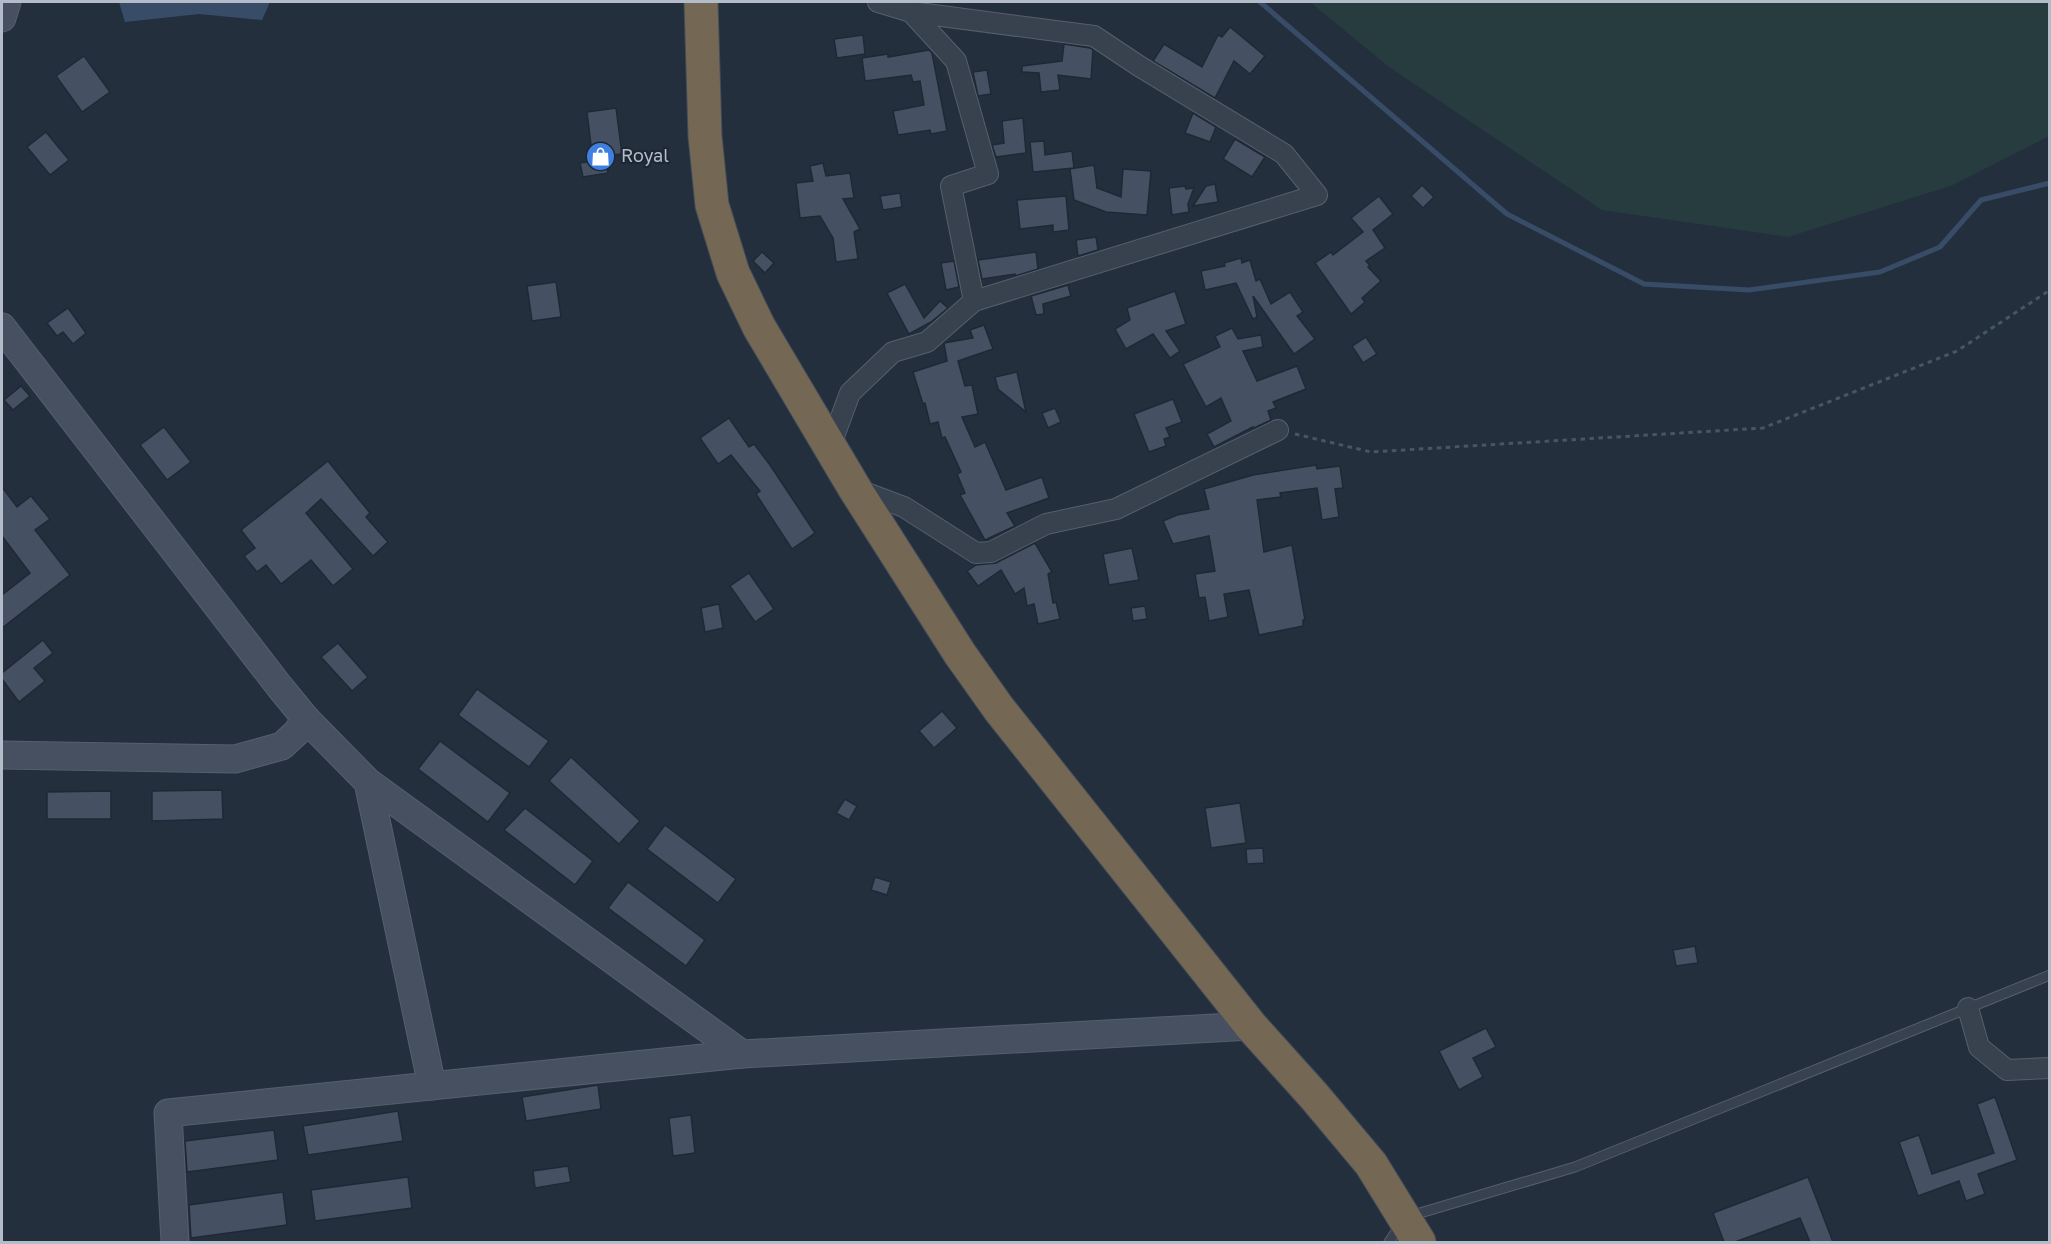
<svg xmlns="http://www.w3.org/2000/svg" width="2051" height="1244" viewBox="0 0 2051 1244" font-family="'Golos Text',sans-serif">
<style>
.green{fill:#263c3f}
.water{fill:#394c67}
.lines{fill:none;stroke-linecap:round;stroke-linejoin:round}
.stream{stroke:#394c67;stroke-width:5}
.building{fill:#455162;stroke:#1f2835;stroke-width:1.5}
.lane-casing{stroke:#565f6c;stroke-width:11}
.street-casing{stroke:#565f6c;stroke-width:22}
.secondary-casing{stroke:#565f6c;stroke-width:29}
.highway-casing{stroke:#434c59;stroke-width:35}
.path{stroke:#44595c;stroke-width:3;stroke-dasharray:4.5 4.5;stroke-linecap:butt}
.lane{stroke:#38414e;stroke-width:9}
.street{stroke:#38414e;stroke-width:20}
.secondary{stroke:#465061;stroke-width:27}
.highway{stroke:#746855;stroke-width:33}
.labels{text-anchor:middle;stroke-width:4.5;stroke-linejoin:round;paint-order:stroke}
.poi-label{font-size:18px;fill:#b4bcc9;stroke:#1d2633;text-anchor:start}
</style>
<rect width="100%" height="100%" fill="#242f3e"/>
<polygon class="green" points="1310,2 2049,2 2049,136 1953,185 1788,237 1602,210 1389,67"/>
<polygon class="water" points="119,2 270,2 262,20 199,14 125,22"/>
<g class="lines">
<polyline class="stream" points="1260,2 1507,214 1644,284 1749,290 1880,272 1940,247 1981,200 2050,183"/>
</g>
<g class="building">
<polygon points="1230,27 1265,56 1250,74 1234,61 1215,98 1153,61 1164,44 1202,67 1218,35 1222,37"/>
<polygon points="863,35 865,54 837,58 834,39"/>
<polygon points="1064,44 1090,48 1093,50 1091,79 1058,75 1060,90 1041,92 1039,73 1022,72 1022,66 1062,61"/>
<polygon points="929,50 932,53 947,131 931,134 930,130 898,135 893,111 924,105 920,81 913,82 911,75 865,81 862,58 888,54 888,57"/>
<polygon points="84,56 110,92 82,112 56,76"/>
<polygon points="987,70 991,94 978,96 973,72"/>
<polygon points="616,108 622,154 605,156 608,173 583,177 580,163 593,161 587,112"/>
<polygon points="1193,113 1216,127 1210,142 1185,133"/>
<polygon points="1023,118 1026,153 996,157 992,145 1004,143 1002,121"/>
<polygon points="46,132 69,160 50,175 27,147"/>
<polygon points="1235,139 1265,157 1252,177 1223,159"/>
<polygon points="1044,141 1045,155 1072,151 1074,168 1033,172 1030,142"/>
<polygon points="823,163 826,176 850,173 854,198 843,199 860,229 854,232 858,259 836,262 833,238 820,216 800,218 796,183 813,181 810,166"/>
<polygon points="1094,165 1097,188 1121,197 1123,169 1151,171 1147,215 1106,212 1074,200 1070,169"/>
<polygon points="1215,184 1218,202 1193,206 1206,186"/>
<polygon points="1422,185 1434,197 1423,208 1411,196"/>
<polygon points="1185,186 1186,189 1194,188 1188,204 1189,212 1172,215 1169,188"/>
<polygon points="900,193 902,207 883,210 880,196"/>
<polygon points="1066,196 1069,230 1053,232 1053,225 1020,229 1017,200"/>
<polygon points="1379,196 1393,214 1373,230 1385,248 1366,261 1370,266 1368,267 1381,281 1362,298 1365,302 1351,314 1315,263 1331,252 1333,255 1363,232 1351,218"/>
<polygon points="1096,237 1098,250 1078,256 1076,240"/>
<polygon points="762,252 774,263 765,273 753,261"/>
<polygon points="1036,252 1038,269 1015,276 1015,274 982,279 978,260"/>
<polygon points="1241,258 1242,263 1250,260 1256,281 1260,279 1271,304 1290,292 1303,312 1297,316 1315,339 1294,354 1253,296 1257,317 1253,319 1236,283 1205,290 1201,271 1225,266 1224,263"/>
<polygon points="954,261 959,287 946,290 941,263"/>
<polygon points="556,282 561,317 532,321 527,286"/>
<polygon points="905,284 924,318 940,301 948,308 931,322 909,334 887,293"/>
<polygon points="1068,285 1071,296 1043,304 1044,314 1036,315 1031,296"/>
<polygon points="1175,291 1186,324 1166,331 1180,351 1170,358 1153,334 1126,349 1115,329 1130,320 1127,308"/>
<polygon points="68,308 86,333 73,344 63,332 57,336 47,323"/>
<polygon points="984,325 993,349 958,361 965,386 972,385 978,414 962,417 975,447 985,442 1006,490 1042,477 1049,498 1007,513 1015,526 985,540 960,495 965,493 957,474 961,472 945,437 942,438 938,422 930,424 925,403 923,404 913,372 947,361 944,343 973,338 970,330"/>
<polygon points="1232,328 1238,339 1261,335 1263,347 1243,351 1257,381 1297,366 1306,389 1273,402 1276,408 1268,411 1271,420 1254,428 1253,427 1214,447 1207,434 1231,421 1221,398 1206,407 1183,364 1220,347 1215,336"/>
<polygon points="1366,337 1377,354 1363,363 1352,346"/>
<polygon points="1017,372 1026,412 998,389 995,377"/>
<polygon points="21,386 30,396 13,410 4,400"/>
<polygon points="1173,399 1182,422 1166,428 1170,437 1164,439 1166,446 1149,452 1134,414"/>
<polygon points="1055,408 1061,422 1048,428 1042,413"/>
<polygon points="729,418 749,447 754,444 770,465 815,533 792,549 756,494 760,491 731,455 718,464 700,438"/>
<polygon points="164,427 191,462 167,480 140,445"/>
<polygon points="328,461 370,513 366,517 388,542 373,556 321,499 306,513 353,569 333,586 311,560 281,584 266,565 257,572 244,556 255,548 241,530"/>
<polygon points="1316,465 1317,469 1340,466 1343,488 1335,489 1339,517 1322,520 1317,488 1280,493 1281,497 1257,500 1264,552 1292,545 1305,620 1303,620 1303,626 1259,635 1249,590 1224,594 1228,617 1209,621 1205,597 1199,598 1195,574 1215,571 1209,536 1173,544 1163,521 1177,515 1209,509 1204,489 1253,475"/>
<polygon points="2,487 17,507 31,496 50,519 35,530 70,575 2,628 2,595 30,573 2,536"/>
<polygon points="1035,543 1052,572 1048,574 1053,603 1056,602 1060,619 1038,624 1034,604 1027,606 1024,588 1015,594 1001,570 978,586 967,571 976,565 996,563"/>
<polygon points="1132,548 1139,580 1109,585 1103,554"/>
<polygon points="749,573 774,609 755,622 730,586"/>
<polygon points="719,604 723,628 705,632 701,608"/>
<polygon points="1145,606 1147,619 1133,621 1131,608"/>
<polygon points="43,640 53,653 34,668 45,681 19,702 2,679 2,673"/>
<polygon points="338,643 368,677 352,691 321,657"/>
<polygon points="477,689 549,741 529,767 458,715"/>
<polygon points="942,711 957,728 934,748 919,731"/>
<polygon points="440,741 510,793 488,822 418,769"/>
<polygon points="571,757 640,821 619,844 549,781"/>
<polygon points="222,790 223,819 152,821 152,791"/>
<polygon points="111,791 111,819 47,819 47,792"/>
<polygon points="845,799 857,806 849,820 836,813"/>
<polygon points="1240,803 1246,843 1211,848 1205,808"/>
<polygon points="525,808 593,861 575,885 504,830"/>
<polygon points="665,825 736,879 718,903 647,849"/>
<polygon points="1263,848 1264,863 1247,864 1246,849"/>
<polygon points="875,877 891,882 887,895 871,890"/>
<polygon points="628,882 705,940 686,966 608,908"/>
<polygon points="1695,946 1698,963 1676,966 1673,950"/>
<polygon points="1486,1028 1496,1047 1473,1058 1483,1077 1459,1090 1439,1051"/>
<polygon points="598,1085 601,1109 526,1121 522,1097"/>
<polygon points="1995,1097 2017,1160 1978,1174 1985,1194 1966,1201 1959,1181 1918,1196 1899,1142 1919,1135 1932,1174 1994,1153 1977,1104"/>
<polygon points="398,1111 403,1141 308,1155 303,1126"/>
<polygon points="691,1115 695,1153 673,1156 669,1118"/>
<polygon points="274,1130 278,1160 187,1172 185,1141"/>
<polygon points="568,1166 571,1182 535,1188 533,1171"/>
<polygon points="408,1177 412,1208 315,1221 311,1190"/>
<polygon points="1808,1177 1833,1242 1810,1242 1800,1218 1735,1242 1724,1242 1713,1213"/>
<polygon points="283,1192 287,1225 191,1238 189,1205"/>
</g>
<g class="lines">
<defs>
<g id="lane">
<polyline points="1410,1216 1575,1167 2050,975"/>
<polyline points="1389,1242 1401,1224"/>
</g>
<g id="street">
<polyline points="911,12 1094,36 1139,66 1284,154 1317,195 974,301"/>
<polyline points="830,447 850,393 893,352 927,342 974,301 951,186 988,174 956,61 911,12 878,2"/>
<polyline points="856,489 904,507 976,553 991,552 1046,524 1116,509 1278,430"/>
<polyline points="1968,1008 1979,1047 2007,1070 2050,1068"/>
</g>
<g id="secondary">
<polyline points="2,18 7,2"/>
<polyline points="2,327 279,686 306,719 368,782 432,1086"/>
<polyline points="2,755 235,759 282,746 297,732 306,719"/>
<polyline points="368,782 742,1054"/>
<polyline points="175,1242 168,1113 742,1054 1251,1026"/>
</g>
<polyline id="highway" points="701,2 705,136 712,205 733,273 759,327 855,489 960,654 999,709 1251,1026 1314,1096 1371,1164 1419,1242"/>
</defs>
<use href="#lane" class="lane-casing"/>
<use href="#street" class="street-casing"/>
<use href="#secondary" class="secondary-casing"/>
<use href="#highway" class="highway-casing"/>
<polyline class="path" points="1295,434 1371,452 1763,428 1957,351 2050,290"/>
<use href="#lane" class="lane"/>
<use href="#street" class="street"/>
<use href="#secondary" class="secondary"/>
<use href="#highway" class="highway"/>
</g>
<defs>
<symbol id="shop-disc" viewBox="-11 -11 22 22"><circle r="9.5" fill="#3f7fe0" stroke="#1d2633"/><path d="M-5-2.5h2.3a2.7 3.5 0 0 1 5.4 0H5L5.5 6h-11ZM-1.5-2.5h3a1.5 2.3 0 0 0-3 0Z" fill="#fff"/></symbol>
</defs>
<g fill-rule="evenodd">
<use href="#shop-disc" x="584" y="140" width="33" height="33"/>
</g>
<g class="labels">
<g class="poi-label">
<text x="621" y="162">Royal</text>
</g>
</g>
<rect width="2051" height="1244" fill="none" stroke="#b4bcc9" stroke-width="6"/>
</svg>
